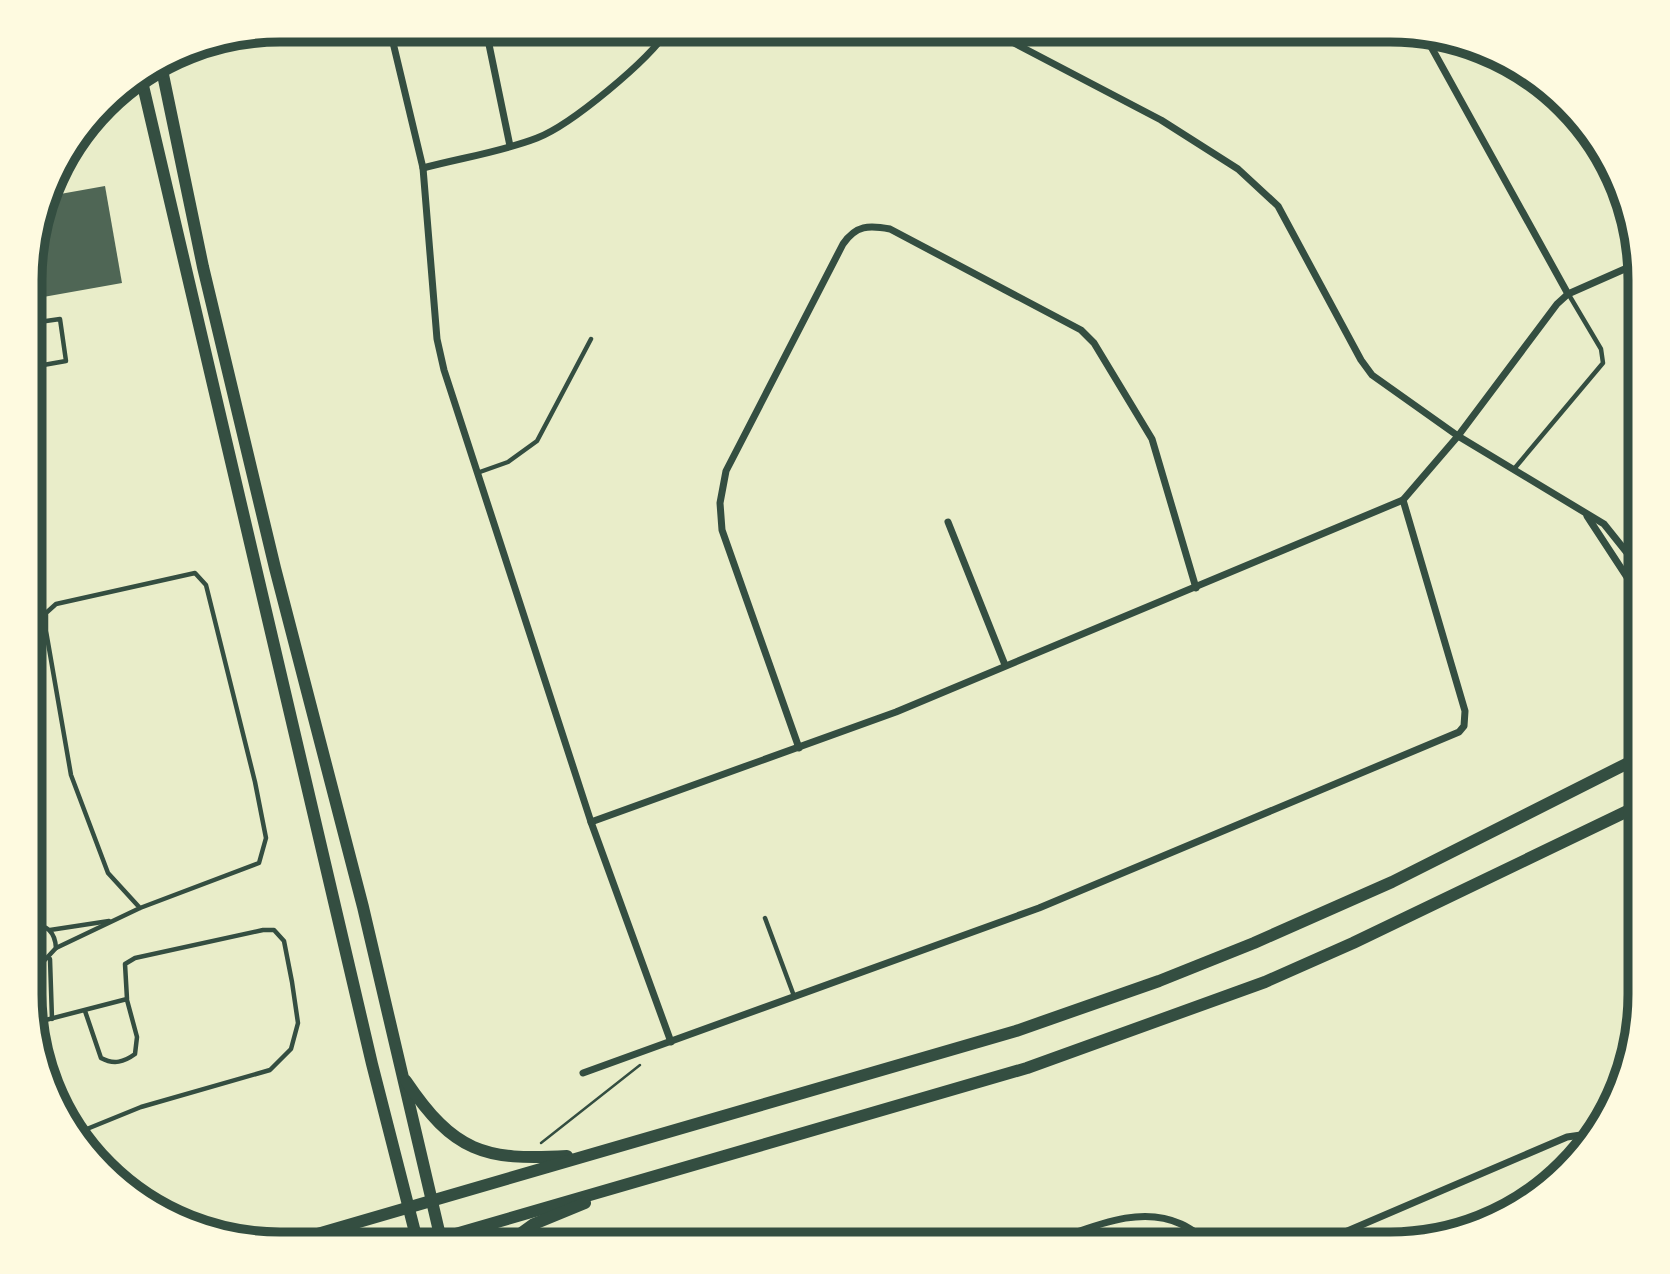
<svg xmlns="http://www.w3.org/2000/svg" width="1670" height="1274" viewBox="0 0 1670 1274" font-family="'Roboto Condensed',sans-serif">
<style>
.building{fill:#4f6655}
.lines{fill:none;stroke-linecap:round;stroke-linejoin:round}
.path{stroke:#344e41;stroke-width:2.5}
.service{stroke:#344e41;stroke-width:4.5}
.minor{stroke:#344e41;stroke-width:7}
.secondary{stroke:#344e41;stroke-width:12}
.rim{fill:none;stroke:#344e41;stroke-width:9}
</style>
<rect width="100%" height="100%" fill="#e9edc9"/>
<polygon class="building" points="105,186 122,283 32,299 32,247 49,196"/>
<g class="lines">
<polyline class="path" points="541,1143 640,1065"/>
<g class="service">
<polyline points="32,367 66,361 60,319 32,323"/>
<polyline points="1514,469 1603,363 1601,349 1569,295"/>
<polyline points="477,473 508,462 537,441 591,339"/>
<polyline points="31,898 41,925"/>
<polyline points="765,918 794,996"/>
<polyline points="50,930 109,921"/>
<polyline points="56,948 140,908 259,863 266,838 255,782 206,585 195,573 56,604 46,613 46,631 71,775 108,873 140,908"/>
<polyline points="50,959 52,1019"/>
<path d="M30,963H42L56,948C55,932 47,924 31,925"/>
<polyline points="30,976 41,1021"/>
<path d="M85,1011L101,1058C114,1065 124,1062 135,1054L137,1037L127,1000"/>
<polyline points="34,1023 127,999 125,964 135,958 263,930 274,930 284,941 292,982 298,1023 291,1049 270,1070 141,1107 77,1133"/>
</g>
<g class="minor">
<polyline points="390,30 423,168 437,339 444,370 591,822 671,1042"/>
<polyline points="486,30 510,146"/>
<polyline points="989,30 1161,120 1238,169 1278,206 1361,360 1372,375 1458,436 1604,524 1640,569"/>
<polyline points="1424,34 1568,294"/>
<path d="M423,168C460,158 501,152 537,138C571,125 649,60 668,30"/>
<polyline points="1587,516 1640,597"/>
<polyline points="948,522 1005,665"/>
<path d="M799,748L722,530L720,503L726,471L843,244C856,225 869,225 890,229L1081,330L1094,343L1152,439L1196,588"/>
<polyline points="591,822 896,712 1403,500"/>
<polyline points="583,1073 1039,908 1459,732 1464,726 1465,711 1403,500 1458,436 1557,304 1568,294 1636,264"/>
<path d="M1042,1244C1085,1231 1136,1203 1181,1224C1192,1229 1203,1238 1214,1244"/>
<polyline points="1317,1244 1567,1137 1595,1133"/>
</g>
<g class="secondary">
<polyline points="161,65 203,267 275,568 363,907 442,1244"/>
<polyline points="141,77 372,1064 418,1244"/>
<path d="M406,1081C454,1152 484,1161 567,1156"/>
<polyline points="283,1244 1016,1031 1159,981 1254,943 1392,882 1640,757"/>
<polyline points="421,1244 1027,1068 1265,982 1353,943 1640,805"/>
<polyline points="506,1244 534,1224 585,1203"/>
</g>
</g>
<path d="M0 0H1670V1274H0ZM280 42H1390A238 238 0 0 1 1628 280V994A238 238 0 0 1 1390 1232H280A238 238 0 0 1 42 994V280A238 238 0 0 1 280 42Z" fill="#fefae0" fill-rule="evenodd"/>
<path class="rim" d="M280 42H1390A238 238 0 0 1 1628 280V994A238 238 0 0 1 1390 1232H280A238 238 0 0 1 42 994V280A238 238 0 0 1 280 42Z"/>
</svg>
